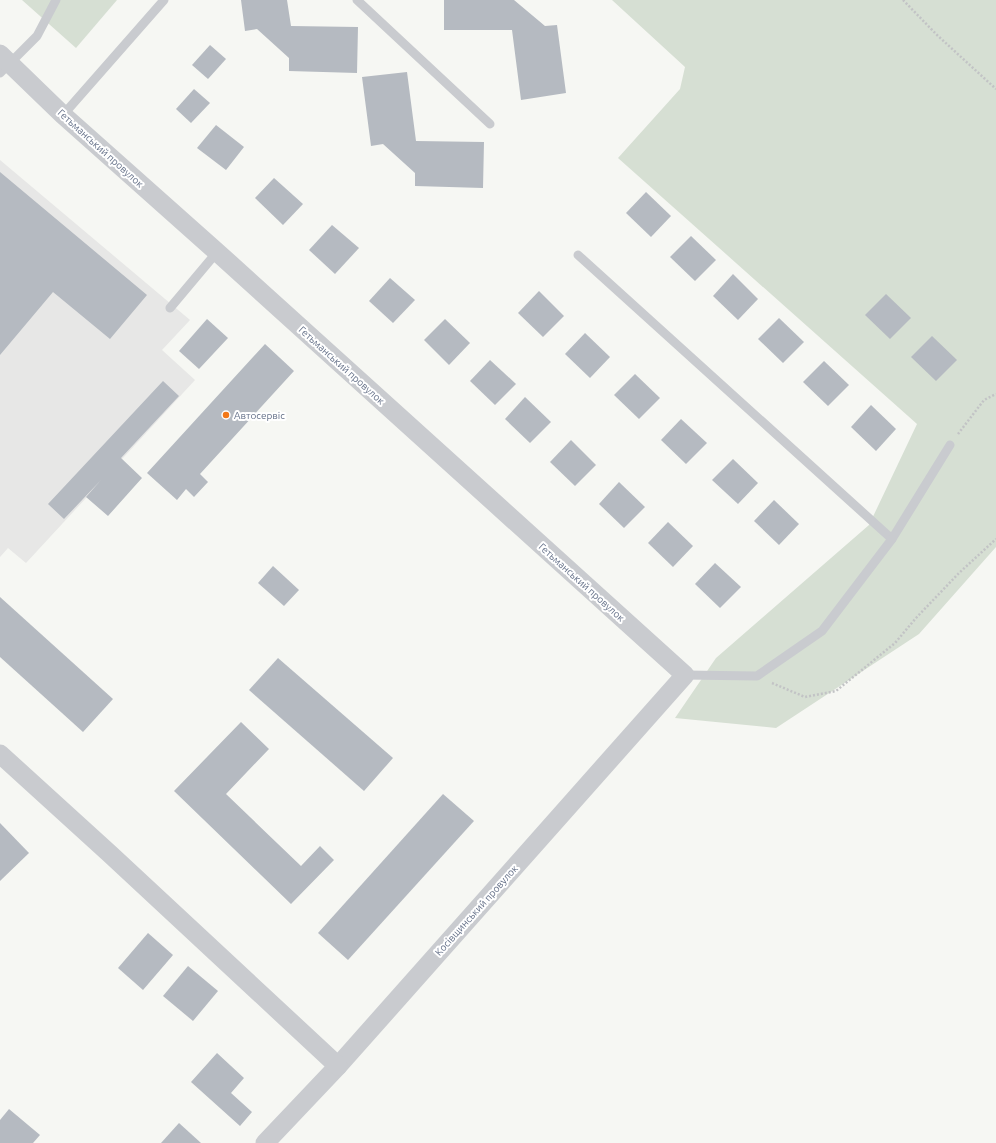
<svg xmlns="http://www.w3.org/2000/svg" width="996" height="1143" viewBox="0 0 996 1143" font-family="Ubuntu,sans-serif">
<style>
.built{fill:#e7e7e6}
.green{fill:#d6dfd3}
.building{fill:#b5bac1}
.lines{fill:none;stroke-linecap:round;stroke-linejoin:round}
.path{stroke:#c2c3c5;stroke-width:2.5;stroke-dasharray:2 2;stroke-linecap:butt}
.service{stroke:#c9cbcf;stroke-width:9}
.minor{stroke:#c9cbcf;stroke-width:19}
.poi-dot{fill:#f37717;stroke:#fff;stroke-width:1.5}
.labels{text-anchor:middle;stroke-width:4;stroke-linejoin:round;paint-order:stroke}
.street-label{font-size:10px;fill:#636f87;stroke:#fff}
.poi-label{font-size:10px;fill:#636f87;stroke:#fff;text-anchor:start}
</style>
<rect width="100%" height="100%" fill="#f6f7f3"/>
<polygon class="built" points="0,160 190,320 162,350 195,380 26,563 8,548 0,557"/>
<g class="green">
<polygon points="22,0 117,0 76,48"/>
<polygon points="612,0 996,0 996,547 919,634 776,728 675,718 716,658 869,525 917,424 618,158 680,89 685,67"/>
</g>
<g class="building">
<polygon points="241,0 287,0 291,26 358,27 357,73 289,71 289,58 257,29 245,31"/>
<polygon points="444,0 514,0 545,26 557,25 566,93 521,100 512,30 444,30"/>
<polygon points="210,45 226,59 208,79 192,65"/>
<polygon points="407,72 416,141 484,142 483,188 415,186 415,173 383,144 371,146 362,77"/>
<polygon points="194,89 210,103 191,123 176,109"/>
<polygon points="216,125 244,147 226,170 197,148"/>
<polygon points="0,172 147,295 110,339 53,292 0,355"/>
<polygon points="274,178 303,204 283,225 255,198"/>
<polygon points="646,192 671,216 651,237 626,213"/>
<polygon points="332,225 359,248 335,274 309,250"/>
<polygon points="691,236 716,260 695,281 670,257"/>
<polygon points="733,274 758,299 738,320 713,296"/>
<polygon points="390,278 415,300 393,323 369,301"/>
<polygon points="539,291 564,316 543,337 518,313"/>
<polygon points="886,294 911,318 890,339 865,315"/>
<polygon points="779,318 804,342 783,363 758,339"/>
<polygon points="207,319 228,338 199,369 179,351"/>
<polygon points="445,319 470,343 449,365 424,340"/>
<polygon points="585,333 610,357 590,378 565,354"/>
<polygon points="932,336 957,360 936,381 911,357"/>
<polygon points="265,344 294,371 200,474 208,482 194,497 186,489 177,500 147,473"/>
<polygon points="490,360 516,384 495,405 470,381"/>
<polygon points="824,361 849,385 828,406 803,382"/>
<polygon points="635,374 660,398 639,419 614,395"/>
<polygon points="163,381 179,396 121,458 142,478 108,516 86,497 101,480 64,519 48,504"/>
<polygon points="525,397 551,422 530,443 505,419"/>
<polygon points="871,405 896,429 876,451 851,427"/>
<polygon points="681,419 707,443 686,464 661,440"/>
<polygon points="571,440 596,465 575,486 550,462"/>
<polygon points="733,459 758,483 738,504 712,480"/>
<polygon points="619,482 645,507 624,528 599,504"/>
<polygon points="774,500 799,524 779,545 754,521"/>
<polygon points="668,522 693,546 673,567 648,543"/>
<polygon points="715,563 741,587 720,608 695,584"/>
<polygon points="273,566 299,590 284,606 258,583"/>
<polygon points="0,597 113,699 83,732 0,657"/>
<polygon points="278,658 393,758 364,791 249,690"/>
<polygon points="241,722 269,749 226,794 301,866 320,846 334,860 291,904 174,791"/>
<polygon points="443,794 474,821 348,960 318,933"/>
<polygon points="0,823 29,853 0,881"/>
<polygon points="148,933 173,955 143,990 118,968"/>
<polygon points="188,966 218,991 193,1021 163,996"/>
<polygon points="217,1053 244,1078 231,1093 252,1112 240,1126 191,1082"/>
<polygon points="9,1109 40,1135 33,1143 0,1143 0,1120"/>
<polygon points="179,1123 201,1143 161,1143"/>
</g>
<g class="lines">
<g class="path">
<polyline points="903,0 937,35 996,89"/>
<polyline points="958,434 984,400 996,394"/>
<polyline points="772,683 805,697 836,691 895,643 916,618 959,573 996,539"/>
</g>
<g class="service">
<polyline points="357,0 490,124"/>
<polyline points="0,73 37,36 56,0"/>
<polyline points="63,115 164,0"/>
<polyline points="578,255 892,539"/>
<polyline points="170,308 217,252"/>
<polyline points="685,675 757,676 822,631 892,539 950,445"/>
</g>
<g class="minor">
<polyline points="0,54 63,115 217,252 685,675 338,1066 265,1143"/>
<polyline points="0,754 110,854 338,1066"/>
</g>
</g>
<circle class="poi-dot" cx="226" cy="415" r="4"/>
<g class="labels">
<g class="street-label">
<text transform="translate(101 148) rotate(42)" y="4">Гетьманський провулок</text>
<text transform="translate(342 365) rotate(42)" y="4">Гетьманський провулок</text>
<text transform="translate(582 582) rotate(42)" y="4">Гетьманський провулок</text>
<text transform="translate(476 910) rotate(-48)" y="4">Косівщинський провулок</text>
</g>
<g class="poi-label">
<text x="234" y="419">Автосервіс</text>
</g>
</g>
</svg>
